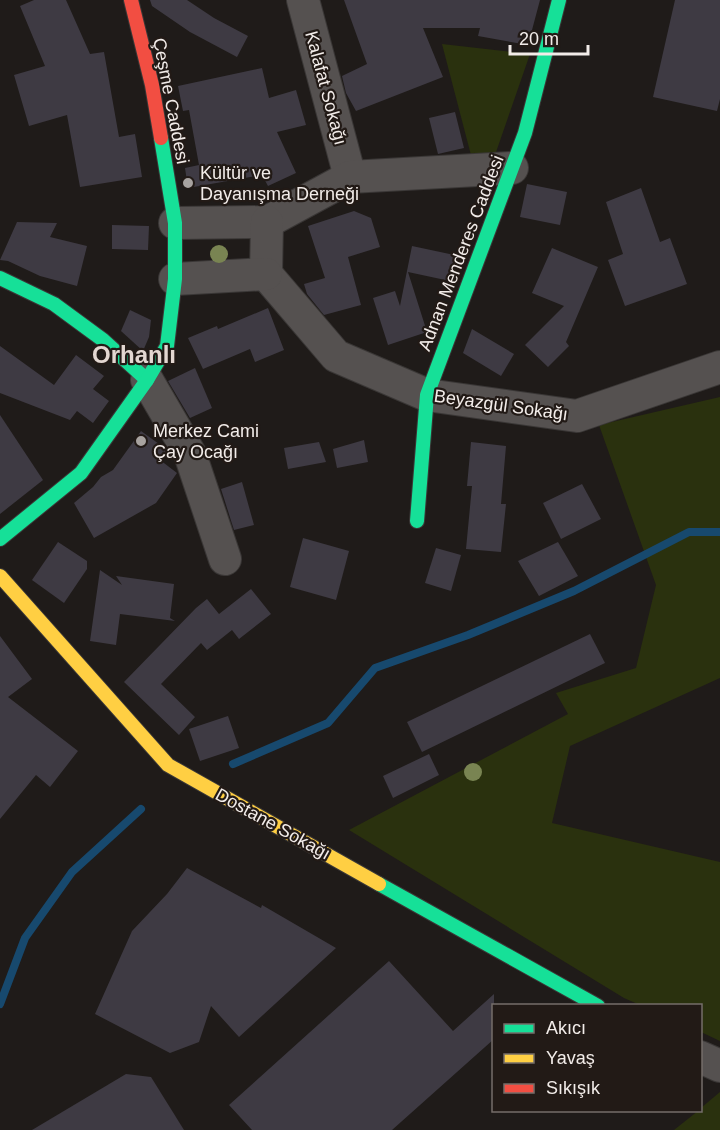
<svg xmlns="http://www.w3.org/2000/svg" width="720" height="1130" viewBox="0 0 720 1130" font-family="Arial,sans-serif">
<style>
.green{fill:#2a310e}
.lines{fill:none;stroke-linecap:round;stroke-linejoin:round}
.stream{stroke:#17496e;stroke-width:8}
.building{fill:#3e3a43}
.street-casing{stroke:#3a3736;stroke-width:34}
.fast-casing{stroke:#3a3736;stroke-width:16}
.slow-casing{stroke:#3a3736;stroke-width:16}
.jam-casing{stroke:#3a3736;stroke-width:16}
.street{stroke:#555150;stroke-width:32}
.fast{stroke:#16e098;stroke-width:14}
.slow{stroke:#ffcf43;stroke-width:14}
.jam{stroke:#f24e42;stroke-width:14}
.tree{fill:#798452}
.poi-dot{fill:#a8a3a0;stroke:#221a16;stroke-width:2}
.labels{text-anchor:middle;stroke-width:4.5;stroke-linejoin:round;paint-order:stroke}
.street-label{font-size:18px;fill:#f2ece9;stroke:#221a16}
.poi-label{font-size:18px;fill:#f2ece9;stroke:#221a16;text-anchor:start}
.district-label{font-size:24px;font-weight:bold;fill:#e3d7d1;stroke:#221a16}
</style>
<rect width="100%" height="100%" fill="#1f1b19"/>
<g class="green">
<polygon points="442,44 530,54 494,158 472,159"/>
<polygon points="720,397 720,678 570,746 552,823 720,862 720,1041 701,1032 700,1006 640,1005 624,998 349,830 568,714 556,693 636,668 656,585 599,425"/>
<polygon points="720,1092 720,1130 674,1130 698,1111 700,1110 701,1108"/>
</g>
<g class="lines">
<g class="stream">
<polyline points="233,764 328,723 375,668 468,635 574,591 689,532 720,532"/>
<polyline points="0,1004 25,938 72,872 141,809"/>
</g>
</g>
<g class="building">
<polygon points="34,0 66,0 90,54 104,52 119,137 135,134 142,177 80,187 67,115 29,126 14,75 45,66 20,6"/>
<polygon points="150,0 187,0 214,18 248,36 237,57 190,32 152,6"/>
<polygon points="344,0 540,0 528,45 478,36 480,28 423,28 443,77 356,111 346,93 342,76 367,64"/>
<polygon points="675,0 720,0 720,99 717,111 653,97"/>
<polygon points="262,68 269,98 296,90 306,125 277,132 296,173 268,186 262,175 188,188 185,168 199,165 189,110 183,111 178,86"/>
<polygon points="455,112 464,148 438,154 429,118"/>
<polygon points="527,184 567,192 560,225 520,217"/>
<polygon points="641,188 660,242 670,238 687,284 625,306 608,260 623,254 606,202"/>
<polygon points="354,211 371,218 380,247 348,257 361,305 324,315 307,294 304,284 325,278 308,226"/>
<polygon points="17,222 57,223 50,237 87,246 77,286 40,276 8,261 0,260"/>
<polygon points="112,225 149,226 148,250 112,249"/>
<polygon points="412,246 459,256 450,281 408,272 427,332 388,345 373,298 395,291 400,306"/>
<polygon points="552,248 598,267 566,342 569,346 548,367 525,345 564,306 532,293"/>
<polygon points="268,308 284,350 255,362 250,349 203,369 188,338 217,326 218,329"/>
<polygon points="130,310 151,320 149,337 143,351 121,331"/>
<polygon points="472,329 514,354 501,376 463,353"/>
<polygon points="0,346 54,385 76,355 104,376 93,389 109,401 93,423 77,411 70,420 0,393"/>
<polygon points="195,368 212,408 190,418 168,381"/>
<polygon points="0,415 43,480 0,514"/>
<polygon points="141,431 166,449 167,451 160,460 177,473 156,503 94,538 74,503 93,487 101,477 113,470"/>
<polygon points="364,440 368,462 337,468 333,449"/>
<polygon points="319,442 326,462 288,469 284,448"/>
<polygon points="471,442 506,446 501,504 506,504 501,552 466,549 472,486 467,486"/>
<polygon points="242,482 254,525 234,530 221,489"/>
<polygon points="582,484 601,519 561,539 543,503"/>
<polygon points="303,538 349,551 336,600 290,587"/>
<polygon points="58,542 87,561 87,569 64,603 32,580"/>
<polygon points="558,542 578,576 539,596 518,561"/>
<polygon points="436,548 461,555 451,591 425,583"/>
<polygon points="100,570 122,585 116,576 174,584 170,618 175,621 120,614 116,645 90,641"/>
<polygon points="251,589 271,614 239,639 232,630 207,650 201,643 161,684 195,717 179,735 124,682 196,608 207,599 219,614"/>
<polygon points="590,634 605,663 422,752 407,722"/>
<polygon points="0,636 32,679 8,697 78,751 50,787 36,775 0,819"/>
<polygon points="228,716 239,748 200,761 189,729"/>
<polygon points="429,754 439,775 393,798 383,776"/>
<polygon points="187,868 261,908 262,905 336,948 239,1037 211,1006 199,1042 170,1053 95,1014 132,931 167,894"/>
<polygon points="389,961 453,1031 494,994 494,1039 392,1130 252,1130 229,1105"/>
<polygon points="126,1074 151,1077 184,1130 32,1130"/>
</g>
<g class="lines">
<defs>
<g id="street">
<polyline points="303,0 350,177"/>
<polyline points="175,223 267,222 350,177 512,168"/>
<polyline points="266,274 336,356 427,395 577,416 720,367"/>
<polyline points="266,274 267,222"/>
<polyline points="175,279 266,274"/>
<polyline points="147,380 190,454 225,559"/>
<polyline points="700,1057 720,1066"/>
</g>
<g id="fast">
<polyline points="0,278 54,304 103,340 147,380"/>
<polyline points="417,521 427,395 525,133 559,0"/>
<polyline points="0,539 81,473 147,380 167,346 175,279 175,223 161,138"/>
<polyline points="379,884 598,1006"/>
</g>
<polyline id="slow" points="0,576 168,765 379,884"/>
<polyline id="jam" points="131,0 152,85 161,138"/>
</defs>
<use href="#street" class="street-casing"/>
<use href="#fast" class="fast-casing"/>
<use href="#slow" class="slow-casing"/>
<use href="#jam" class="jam-casing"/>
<use href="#street" class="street"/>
<use href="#fast" class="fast"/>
<use href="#slow" class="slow"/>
<use href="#jam" class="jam"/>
</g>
<g class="tree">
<circle cx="219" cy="254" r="9"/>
<circle cx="473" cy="772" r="9"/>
</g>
<g class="poi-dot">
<circle cx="188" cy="183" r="6"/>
<circle cx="141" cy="441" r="6"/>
</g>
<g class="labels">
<g class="street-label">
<text transform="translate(326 88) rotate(75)" y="6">Kalafat Sokağı</text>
<text transform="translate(171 101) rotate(79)" y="6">Çeşme Caddesi</text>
<text transform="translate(461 253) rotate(-69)" y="6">Adnan Menderes Caddesi</text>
<text transform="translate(501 405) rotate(8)" y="6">Beyazgül Sokağı</text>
<text transform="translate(273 824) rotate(29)" y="6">Dostane Sokağı</text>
</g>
<g class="poi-label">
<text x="200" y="179">Kültür ve<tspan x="200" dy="21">Dayanışma Derneği</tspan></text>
<text x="153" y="437">Merkez Cami<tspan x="153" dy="21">Çay Ocağı</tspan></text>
</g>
<g class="district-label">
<text x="134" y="363">Orhanlı</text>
</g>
</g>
<rect x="492" y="1004" width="210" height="108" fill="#221a16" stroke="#756e6a" stroke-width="1.5"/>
<rect x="504" y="1024" width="30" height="9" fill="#16e098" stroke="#756e6a" stroke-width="1.5"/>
<text x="546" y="1034" font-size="18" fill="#f2ece9">Akıcı</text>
<rect x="504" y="1054" width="30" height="9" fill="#ffcf43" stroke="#756e6a" stroke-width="1.5"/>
<text x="546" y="1064" font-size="18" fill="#f2ece9">Yavaş</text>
<rect x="504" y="1084" width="30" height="9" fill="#f24e42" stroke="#756e6a" stroke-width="1.5"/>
<text x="546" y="1094" font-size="18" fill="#f2ece9">Sıkışık</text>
<path d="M510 45v9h78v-9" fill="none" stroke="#f2ece9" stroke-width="3"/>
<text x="519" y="45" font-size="18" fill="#f2ece9" stroke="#221a16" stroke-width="4.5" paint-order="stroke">20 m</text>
</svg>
